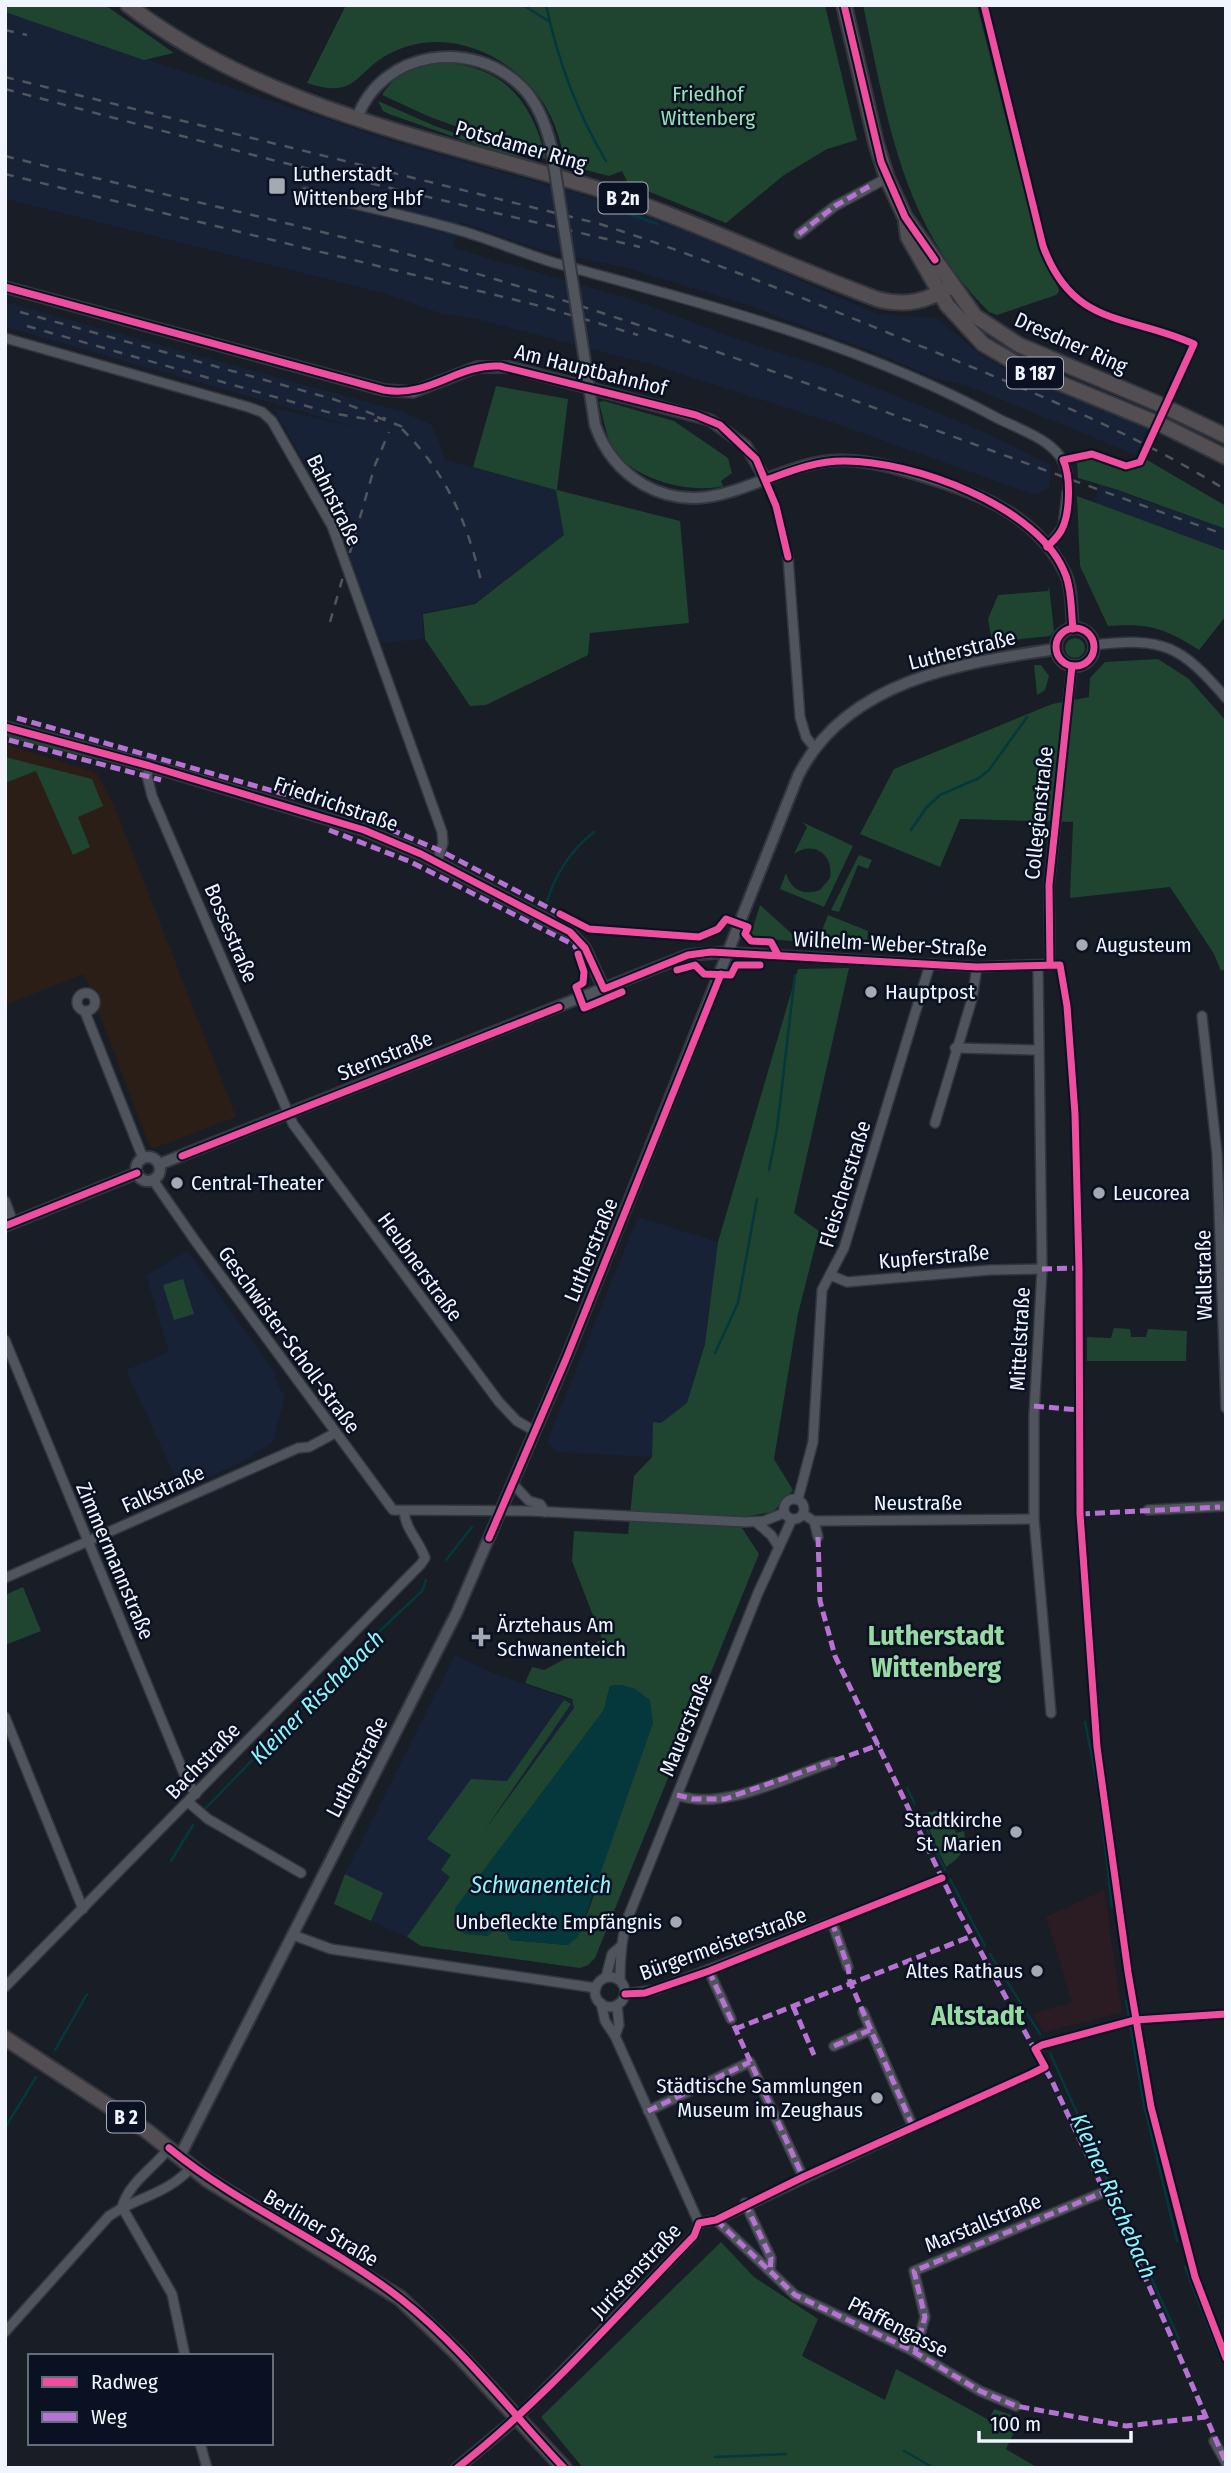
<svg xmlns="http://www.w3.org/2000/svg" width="1231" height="2473" viewBox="0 0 1231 2473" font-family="'Fira Sans Condensed',sans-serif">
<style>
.commercial{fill:#2b1c23}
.built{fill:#182237}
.medical{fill:#2b1e17}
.green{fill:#1f4430;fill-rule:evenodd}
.water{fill:#04383c}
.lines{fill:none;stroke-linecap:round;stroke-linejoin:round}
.stream{stroke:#04383c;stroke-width:2.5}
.minor-tunnel{stroke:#383d47;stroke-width:9;stroke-dasharray:9 4.5;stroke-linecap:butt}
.minor-casing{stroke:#33363e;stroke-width:12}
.tertiary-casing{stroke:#33363e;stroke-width:14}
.primary-casing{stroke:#33363e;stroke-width:18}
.minor{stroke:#50545c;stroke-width:9}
.tertiary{stroke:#50545c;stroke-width:10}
.primary{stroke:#534e52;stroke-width:14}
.rail{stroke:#51555d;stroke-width:2.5;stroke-dasharray:9 9;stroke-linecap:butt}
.tertiary-bridge-casing{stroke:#33363e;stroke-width:14;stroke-linecap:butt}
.tertiary-bridge{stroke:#50545c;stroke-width:10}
.quiet{stroke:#b673d3;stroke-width:5;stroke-dasharray:10 5;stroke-linecap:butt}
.cycleway-casing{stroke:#091122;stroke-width:11}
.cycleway{stroke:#ef4d9e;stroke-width:7}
.poi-dot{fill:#a4a9b3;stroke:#091122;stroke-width:2.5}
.labels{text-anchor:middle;stroke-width:5;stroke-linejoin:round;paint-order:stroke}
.shield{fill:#091122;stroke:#abb1bd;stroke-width:2}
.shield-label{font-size:19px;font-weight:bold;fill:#f0f5ff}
.park-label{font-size:21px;fill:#98e1b3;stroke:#091122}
.street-label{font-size:21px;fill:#f0f5ff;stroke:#091122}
.poi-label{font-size:21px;fill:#f0f5ff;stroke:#091122;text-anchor:start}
.water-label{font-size:23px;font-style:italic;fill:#8df4fa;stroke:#091122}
.district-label{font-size:28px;font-weight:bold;fill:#98daa4;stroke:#091122}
</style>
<rect width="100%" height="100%" fill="#181d26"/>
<polygon class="commercial" points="1104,1890 1122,2012 1044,2032 1033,2014 1072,2002 1046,1917"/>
<g class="built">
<polygon points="5,12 392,141 600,200 688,231 877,314 937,318 981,355 1005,369 1148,429 1136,455 968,386 935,378 879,354 741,303 627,268 538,249 461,222 453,248 634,300 740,340 826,367 982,431 1051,465 1049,488 1035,495 834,423 653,365 472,318 442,314 383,293 5,199"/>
<polygon points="5,302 403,412 432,425 444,454 443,459 557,490 564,535 475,603 422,613 424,639 381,643 330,507 273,408 360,428 5,327"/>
<polygon points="1098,484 1226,529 1226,551 1100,505 1096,503"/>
<polygon points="638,1217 718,1242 705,1344 687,1403 661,1423 653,1422 652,1457 556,1452 547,1441"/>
<polygon points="188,1251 276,1374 274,1377 285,1397 273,1441 268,1446 253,1453 254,1456 181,1490 126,1370 169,1352 146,1275"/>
<polygon points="455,1655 493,1673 572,1700 574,1708 407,1937 371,1921 382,1893 345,1874"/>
</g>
<polygon class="medical" points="5,744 97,773 114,805 236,1117 155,1148 149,1145 84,974 5,1005"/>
<g class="green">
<polygon points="5,5 105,5 174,53 144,60 5,12"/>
<path d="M346,5H825L857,140L827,149L784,175L726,223L628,183L622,171L609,176L566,165C561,144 556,123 544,104C513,56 450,26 395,51C354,69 360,101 307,83Z"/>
<path d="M863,5H977L1039,249L1058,287L1059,292L1056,295L997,315L989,312C902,225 888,122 863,5Z"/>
<path d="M441,63C505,65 532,102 546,159L430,117L382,95C395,73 417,65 441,63Z"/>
<polygon points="378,101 435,126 548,166 548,170 389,114 383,111"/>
<polygon points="496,386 568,399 557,490 680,521 689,623 590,633 588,655 486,705 470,706 425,639 423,614 475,604 564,535 556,490 473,467"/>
<path d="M604,401L674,421L728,458L732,473L721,481L723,486C685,495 617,476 607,434C604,424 602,413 599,402Z"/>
<path d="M1092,459C1112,463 1130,480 1147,460L1226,506V529L1115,489L1078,478L1077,462Z"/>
<path d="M1077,496L1226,551V616L1199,650C1165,628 1149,623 1108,626L1080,566Z"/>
<polygon points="1049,586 1054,631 1050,636 992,642 988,619 998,595 1048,591"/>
<circle cx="1075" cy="648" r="10"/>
<polygon points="1158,659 1189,679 1226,721 1226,969 1221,971 1214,954 1170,887 1070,898 1073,822 960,819 940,867 860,834 894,769 1052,704 1089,697 1090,678 1105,662"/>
<polygon points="1034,665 1041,665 1049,676 1045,690 1037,695"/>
<polygon points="5,733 99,757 98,760 9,738"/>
<polygon points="5,757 92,779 103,806 78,817 90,847 73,855 36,771 5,783"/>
<path d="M802,822L853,846L824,907L780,889L786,873C791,890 803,896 820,890L830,878C834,855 814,840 794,854L807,827Z"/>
<polygon points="859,855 872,860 868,869 858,865 839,912 831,910"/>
<polygon points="760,905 801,942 750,937"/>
<polygon points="828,915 868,931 867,944 817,943"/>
<path d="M849,968L794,1213L819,1231L798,1314L774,1459L793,1490L773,1512L743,1517L742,1528L759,1554L595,1958L588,1965L580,1968L421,1946L407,1937L450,1877L441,1870L451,1855L427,1839L471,1779L507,1781L564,1700L571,1704L484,1831L574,1708L572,1699L525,1683L532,1667L544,1670L602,1639L572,1561L574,1531L628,1534L634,1476L652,1457L653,1422L661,1423L687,1403L705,1344L718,1242L798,969ZM621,1685L635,1689C625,1741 604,1916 568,1945L510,1940L508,1933L495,1930L456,1908L604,1710L610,1686Z"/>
<polygon points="183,1279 194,1314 174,1320 163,1285"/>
<polygon points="1114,1328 1130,1329 1131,1337 1146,1337 1148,1329 1187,1331 1186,1361 1087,1361 1087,1337 1111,1338"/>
<polygon points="23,1587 41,1631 5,1645 5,1595"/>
<path d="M939,1810L953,1814L961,1824L954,1827L956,1833L964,1831C968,1848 960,1858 946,1867L922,1814Z"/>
<polygon points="345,1874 383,1893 371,1921 334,1904"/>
<polygon points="721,2242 754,2277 818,2319 802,2356 885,2400 896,2369 989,2420 994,2409 1021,2418 1006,2449 1038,2468 583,2468 541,2417"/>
</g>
<polygon class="water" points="621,1685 635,1689 650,1700 653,1723 578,1937 568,1945 510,1940 507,1933 495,1930 487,1936 464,1934 455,1923 455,1908 604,1710 610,1686"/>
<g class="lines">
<g class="stream">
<polyline points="523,5 550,22"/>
<path d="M546,5C558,61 576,111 606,161"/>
<polyline points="615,206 616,209 657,224"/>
<polyline points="911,830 926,808 940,795 979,778 989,770 1027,717"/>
<path d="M547,901C556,873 571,850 594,832"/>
<polyline points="769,1170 777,1129 795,975"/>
<polyline points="715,1353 738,1303 757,1199"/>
<polyline points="446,1560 472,1527"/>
<polyline points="1085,1722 1099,1793 1112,1907"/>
<polyline points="907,1788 915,1804"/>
<polyline points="203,1811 348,1661 422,1591 426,1580"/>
<polyline points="919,1813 945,1870"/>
<polyline points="171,1861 193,1825"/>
<polyline points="950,1879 985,1946"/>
<polyline points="990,1954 1040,2034"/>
<polyline points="1126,2001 1144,2105 1177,2241"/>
<polyline points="55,2050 87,1994"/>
<polyline points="1050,2053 1179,2339"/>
<polyline points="5,2128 36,2077"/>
<polyline points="1185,2267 1220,2356"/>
<polyline points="904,2451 934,2468"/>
<polyline points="715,2457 786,2454"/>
</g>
<polyline class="minor-tunnel" points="1067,493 1067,472"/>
<defs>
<g id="minor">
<path d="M305,192C358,206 413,216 465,232C495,241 525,254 555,263C711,306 854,341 999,419C1023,431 1061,442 1067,472"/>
<polyline points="799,234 835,206 887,178"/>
<polyline points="5,338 248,407 262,412 272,421 332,526 442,832 443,843 437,862"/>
<polyline points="1047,547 1063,527 1067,493"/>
<polyline points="788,557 800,717 806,737 814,747"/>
<path d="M1094,645C1164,637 1180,645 1226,698"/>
<polyline points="150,766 147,776 152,796 293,1124 499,1402 517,1421 535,1431"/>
<polyline points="729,952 977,967 1050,964 1049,885 1072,666"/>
<polyline points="1038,966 1042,1269 1034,1415 1034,1519 1051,1713"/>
<circle cx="86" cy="1002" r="9"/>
<polyline points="85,1012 143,1158"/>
<polyline points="1202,1016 1217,1154 1226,1408"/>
<polyline points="955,1048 1038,1050"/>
<polyline points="935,1123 972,999 977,967"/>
<polyline points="153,1180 196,1242 393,1510 532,1511 745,1522 764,1521 784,1513"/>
<polyline points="5,1201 13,1222"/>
<polyline points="830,1275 847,1282 990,1270 1042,1269"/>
<polyline points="5,1340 187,1781 196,1794"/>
<polyline points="513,1484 529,1501 540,1504 545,1512"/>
<circle cx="794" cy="1509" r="10"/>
<polyline points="798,1499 813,1442 822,1290 844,1248 930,964"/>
<polyline points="1148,1510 1226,1506"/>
<polyline points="803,1514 814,1521 1034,1519"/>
<polyline points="814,1521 818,1537"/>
<polyline points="756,1522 771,1535 779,1547"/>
<polyline points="5,1578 298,1448 309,1447 335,1433"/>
<polyline points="5,1717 83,1909"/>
<path d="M677,1795C722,1812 790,1776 833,1762"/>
<polyline points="188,1802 208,1819 301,1873"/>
<polyline points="293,1935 331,1949 596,1988"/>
<polyline points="709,1971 731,2019"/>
<polyline points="606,1977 612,1954 620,1947"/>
<circle cx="610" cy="1992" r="15"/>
<path d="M620,1980C620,1959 621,1940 627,1920L758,1593L792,1519"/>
<path d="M5,1987L421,1564L425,1558C419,1540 406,1531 404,1511"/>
<polyline points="625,1994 655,1990 832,1922 848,1967"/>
<polyline points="601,2003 605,2021 615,2036 699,2223"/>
<polyline points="615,2036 619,2025 617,2005"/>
<polyline points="834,2046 870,2030"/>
<polyline points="648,2111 750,2062 803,2177"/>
<polyline points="745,2203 771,2258 770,2271"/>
<polyline points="122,2207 172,2294 185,2356"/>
<path d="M122,2207C129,2182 154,2168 169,2148"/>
<polyline points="716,2220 795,2295 911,2350 980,2391 1016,2406"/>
<polyline points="699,2223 716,2220 913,2127 863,2012"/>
<path d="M5,2332L109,2216C138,2196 165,2196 192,2167"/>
<polyline points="915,2352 925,2317 914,2271 1104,2192"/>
<polyline points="517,2418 694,2236 699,2223"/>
<polyline points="1214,2441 1226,2463"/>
<polyline points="200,2443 207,2468"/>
</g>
<g id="tertiary">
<path d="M357,118C382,50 473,37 523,88C538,104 546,125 551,146"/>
<polyline points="5,287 384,390 413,392 477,367 510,367 710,420 746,446 766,480"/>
<path d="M595,425C604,451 620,471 644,485C710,522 763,469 828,461C856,458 885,465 912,473C971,490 1034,512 1064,571C1073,587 1071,611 1073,629"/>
<circle cx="1075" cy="647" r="19"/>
<polyline points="5,727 150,766 364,830 421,854 570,932 585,948 604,989"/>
<circle cx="148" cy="1169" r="12"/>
<polyline points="160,1164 688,955 729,952"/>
<polyline points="5,1226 137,1173"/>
<path d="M180,2156L457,1612L566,1359L798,776C846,680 961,663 1056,649"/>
<polyline points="457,2468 517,2418"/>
</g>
<g id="primary">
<path d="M128,5C264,109 435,139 595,188C691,219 782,264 877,299C906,307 927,301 952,286"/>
<polyline points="844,5 876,143 887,178 905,217 975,316 1019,345 1159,404 1226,436"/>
<polyline points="906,222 908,237 947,305 983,344 1026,369 1164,426 1226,457"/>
<polyline points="5,2038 147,2131 208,2180 400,2298 456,2352 564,2468"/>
</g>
</defs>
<use href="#minor" class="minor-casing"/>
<use href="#tertiary" class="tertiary-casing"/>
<use href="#primary" class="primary-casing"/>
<use href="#minor" class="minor"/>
<use href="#tertiary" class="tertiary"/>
<use href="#primary" class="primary"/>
<g class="rail">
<polyline points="5,30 27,35"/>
<path d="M5,77L600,224C708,259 813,302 918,345C1023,388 1129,430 1226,490"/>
<polyline points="5,89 276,161 640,247"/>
<path d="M5,156C169,197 336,231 498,280C744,355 983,450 1226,535"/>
<polyline points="5,174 540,306 638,335"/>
<polyline points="20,312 333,399 386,419"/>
<polyline points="27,326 331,413 378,421"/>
<polyline points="377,417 403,427"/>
<path d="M402,429C446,473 467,521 481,581"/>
<polyline points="330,622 375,465 389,432"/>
</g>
<defs>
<polyline id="tertiary-bridge" points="551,146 595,425"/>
</defs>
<use href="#tertiary-bridge" class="tertiary-bridge-casing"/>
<use href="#tertiary-bridge" class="tertiary-bridge"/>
<g class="quiet">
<polyline points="799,234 835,206 870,186"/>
<polyline points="17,718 354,814 441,851 564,916"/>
<polyline points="9,740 161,780"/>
<polyline points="329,830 411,862 574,945 577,950"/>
<polyline points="1042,1269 1079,1268"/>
<polyline points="1034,1406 1079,1410"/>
<polyline points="1080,1514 1220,1507"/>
<polyline points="818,1537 820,1601 835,1656 955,1905 1052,2081 1149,2286 1226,2463"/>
<polyline points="677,1795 693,1799 725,1799 879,1745"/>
<polyline points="832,1922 848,1967 850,1982 913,2127"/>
<polyline points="709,1971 803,2177"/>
<polyline points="793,2006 814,2055"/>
<polyline points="735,2029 972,1936"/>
<polyline points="834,2046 870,2030"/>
<polyline points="648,2111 750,2062"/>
<polyline points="745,2203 771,2258 770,2271"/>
<polyline points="716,2220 795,2295 911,2350 980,2391 1016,2406 1126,2426 1205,2417"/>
<polyline points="915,2352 925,2317 914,2271 1104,2192"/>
</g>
<defs>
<g id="cycleway">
<polyline points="844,5 881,162 905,217 935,260"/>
<path d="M984,5L1043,246C1073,328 1128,314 1194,344L1140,462L1126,466L1092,454L1063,460C1071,476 1070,513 1062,529C1059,536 1052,542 1047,547"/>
<path d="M5,287L384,390C430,398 456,364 500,366L696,415L720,425L756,459L776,506L788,557"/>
<path d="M766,480C791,471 816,461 843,461C911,460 1041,506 1066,576C1072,592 1071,612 1073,629"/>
<circle cx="1075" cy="647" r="19"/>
<polyline points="5,727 150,766 364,830 421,854 570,932 585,948 604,989 688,955 711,952 977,967 1060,965 1067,1006 1075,1114 1079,1268 1080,1514 1097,1747 1128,1972 1151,2107 1195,2277 1226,2358"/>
<polyline points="560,914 589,929 699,937 718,929 726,919 748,927 745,934 751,941 771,942 778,955"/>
<polyline points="578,954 584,972 583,983 576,987 584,1008 622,992"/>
<polyline points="1050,964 1049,885 1072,666"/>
<polyline points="677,970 695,965 704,974 731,975 736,965 760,965"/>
<polyline points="182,1156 559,1007"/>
<polyline points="5,1226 137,1173"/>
<polyline points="489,1538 566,1359 721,974"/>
<polyline points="625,1994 645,1993 709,1971 942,1878"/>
<path d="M169,2148C241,2207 328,2242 401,2299C462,2347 511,2412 564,2468"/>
<path d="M457,2468C544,2400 617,2315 694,2236L699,2223L716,2220L803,2177L1031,2074L1045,2067L1035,2049L1042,2045L1135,2020L1226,2014"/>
</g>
</defs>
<use href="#cycleway" class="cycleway-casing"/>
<use href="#cycleway" class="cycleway"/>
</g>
<g class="poi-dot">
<rect x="268" y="177" width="18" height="18" rx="3.5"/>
<circle cx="1082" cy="945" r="7"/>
<circle cx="871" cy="992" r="7"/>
<circle cx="177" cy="1183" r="7"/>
<circle cx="1099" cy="1193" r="7"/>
<path d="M477.5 1626.5h7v7h7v7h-7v7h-7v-7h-7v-7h7z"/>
<circle cx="1016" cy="1832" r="7"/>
<circle cx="676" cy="1922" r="7"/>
<circle cx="1037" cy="1971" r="7"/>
<circle cx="877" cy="2098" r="7"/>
</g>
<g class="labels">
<g class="shield">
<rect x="598.5" y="182.5" width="49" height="31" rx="5"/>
<rect x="1007" y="357.5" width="56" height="31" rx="5"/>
<rect x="107" y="2101.5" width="38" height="31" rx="5"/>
</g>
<g class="shield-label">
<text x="623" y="205">B 2n</text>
<text x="1035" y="380">B 187</text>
<text x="126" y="2124">B 2</text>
</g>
<g class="park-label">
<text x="708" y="101">Friedhof<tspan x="708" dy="24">Wittenberg</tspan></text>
</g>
<g class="street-label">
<text transform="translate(521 146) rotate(16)" y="7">Potsdamer Ring</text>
<text transform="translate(1071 343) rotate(24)" y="7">Dresdner Ring</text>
<text transform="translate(591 370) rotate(14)" y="7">Am Hauptbahnhof</text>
<text transform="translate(334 500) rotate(64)" y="7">Bahnstraße</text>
<text transform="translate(962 650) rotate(-14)" y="7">Lutherstraße</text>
<text transform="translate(336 804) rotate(19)" y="7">Friedrichstraße</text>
<text transform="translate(1039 813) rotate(-84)" y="7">Collegienstraße</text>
<text transform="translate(231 933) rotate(67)" y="7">Bossestraße</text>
<text transform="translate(890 944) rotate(3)" y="7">Wilhelm-Weber-Straße</text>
<text transform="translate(385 1056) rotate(-22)" y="7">Sternstraße</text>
<text transform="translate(845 1184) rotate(-73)" y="7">Fleischerstraße</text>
<text transform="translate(591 1250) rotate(-68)" y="7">Lutherstraße</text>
<text transform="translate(934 1257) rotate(-5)" y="7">Kupferstraße</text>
<text transform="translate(420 1267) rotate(54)" y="7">Heubnerstraße</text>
<text transform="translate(1204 1275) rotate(-91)" y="7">Wallstraße</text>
<text transform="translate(1020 1339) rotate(-87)" y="7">Mittelstraße</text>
<text transform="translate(289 1340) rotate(54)" y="7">Geschwister-Scholl-Straße</text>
<text transform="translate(163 1489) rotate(-24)" y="7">Falkstraße</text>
<text x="918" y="1510">Neustraße</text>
<text transform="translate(115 1561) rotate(67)" y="7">Zimmermannstraße</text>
<text transform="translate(686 1725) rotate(-68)" y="7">Mauerstraße</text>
<text transform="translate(203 1761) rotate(-46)" y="7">Bachstraße</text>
<text transform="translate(357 1767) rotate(-63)" y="7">Lutherstraße</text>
<text transform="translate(723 1944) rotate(-20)" y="7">Bürgermeisterstraße</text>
<text transform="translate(983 2223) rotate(-22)" y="7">Marstallstraße</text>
<text transform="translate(321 2228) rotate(31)" y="7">Berliner Straße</text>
<text transform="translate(636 2271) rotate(-47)" y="7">Juristenstraße</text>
<text transform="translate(898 2327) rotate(27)" y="7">Pfaffengasse</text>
</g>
<g class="poi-label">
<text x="293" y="181">Lutherstadt<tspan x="293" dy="24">Wittenberg Hbf</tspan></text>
<text x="1096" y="952">Augusteum</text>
<text x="885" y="999">Hauptpost</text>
<text x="191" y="1190">Central-Theater</text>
<text x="1113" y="1200">Leucorea</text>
<text x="497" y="1632">Ärztehaus Am<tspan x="497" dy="24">Schwanenteich</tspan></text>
<text x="1002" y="1827" text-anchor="end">Stadtkirche<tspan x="1002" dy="24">St. Marien</tspan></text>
<text x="662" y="1929" text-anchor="end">Unbefleckte Empfängnis</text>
<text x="1023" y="1978" text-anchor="end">Altes Rathaus</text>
<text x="863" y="2093" text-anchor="end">Städtische Sammlungen<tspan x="863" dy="24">Museum im Zeughaus</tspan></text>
</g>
<g class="water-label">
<text transform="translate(317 1697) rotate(-45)" y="8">Kleiner Rischebach</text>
<text x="541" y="1893">Schwanenteich</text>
<text transform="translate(1114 2196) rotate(66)" y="8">Kleiner Rischebach</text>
</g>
<g class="district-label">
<text x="936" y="1645">Lutherstadt<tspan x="936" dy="32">Wittenberg</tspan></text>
<text x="978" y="2025">Altstadt</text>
</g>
</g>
<rect width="1231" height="2473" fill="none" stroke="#f0f5ff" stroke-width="14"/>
<rect x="28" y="2354" width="245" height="91" fill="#091122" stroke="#656c7a" stroke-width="2"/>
<rect x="42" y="2377" width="35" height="10" fill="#ef4d9e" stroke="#656c7a" stroke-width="2"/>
<text x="91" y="2389" font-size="21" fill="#f0f5ff">Radweg</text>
<rect x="42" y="2412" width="35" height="10" fill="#b673d3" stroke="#656c7a" stroke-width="2"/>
<text x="91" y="2424" font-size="21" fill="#f0f5ff">Weg</text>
<path d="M979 2431v10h152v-10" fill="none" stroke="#f0f5ff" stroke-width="3.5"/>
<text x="990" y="2431" font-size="21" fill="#f0f5ff" stroke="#091122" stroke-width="5" paint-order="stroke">100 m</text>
</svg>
